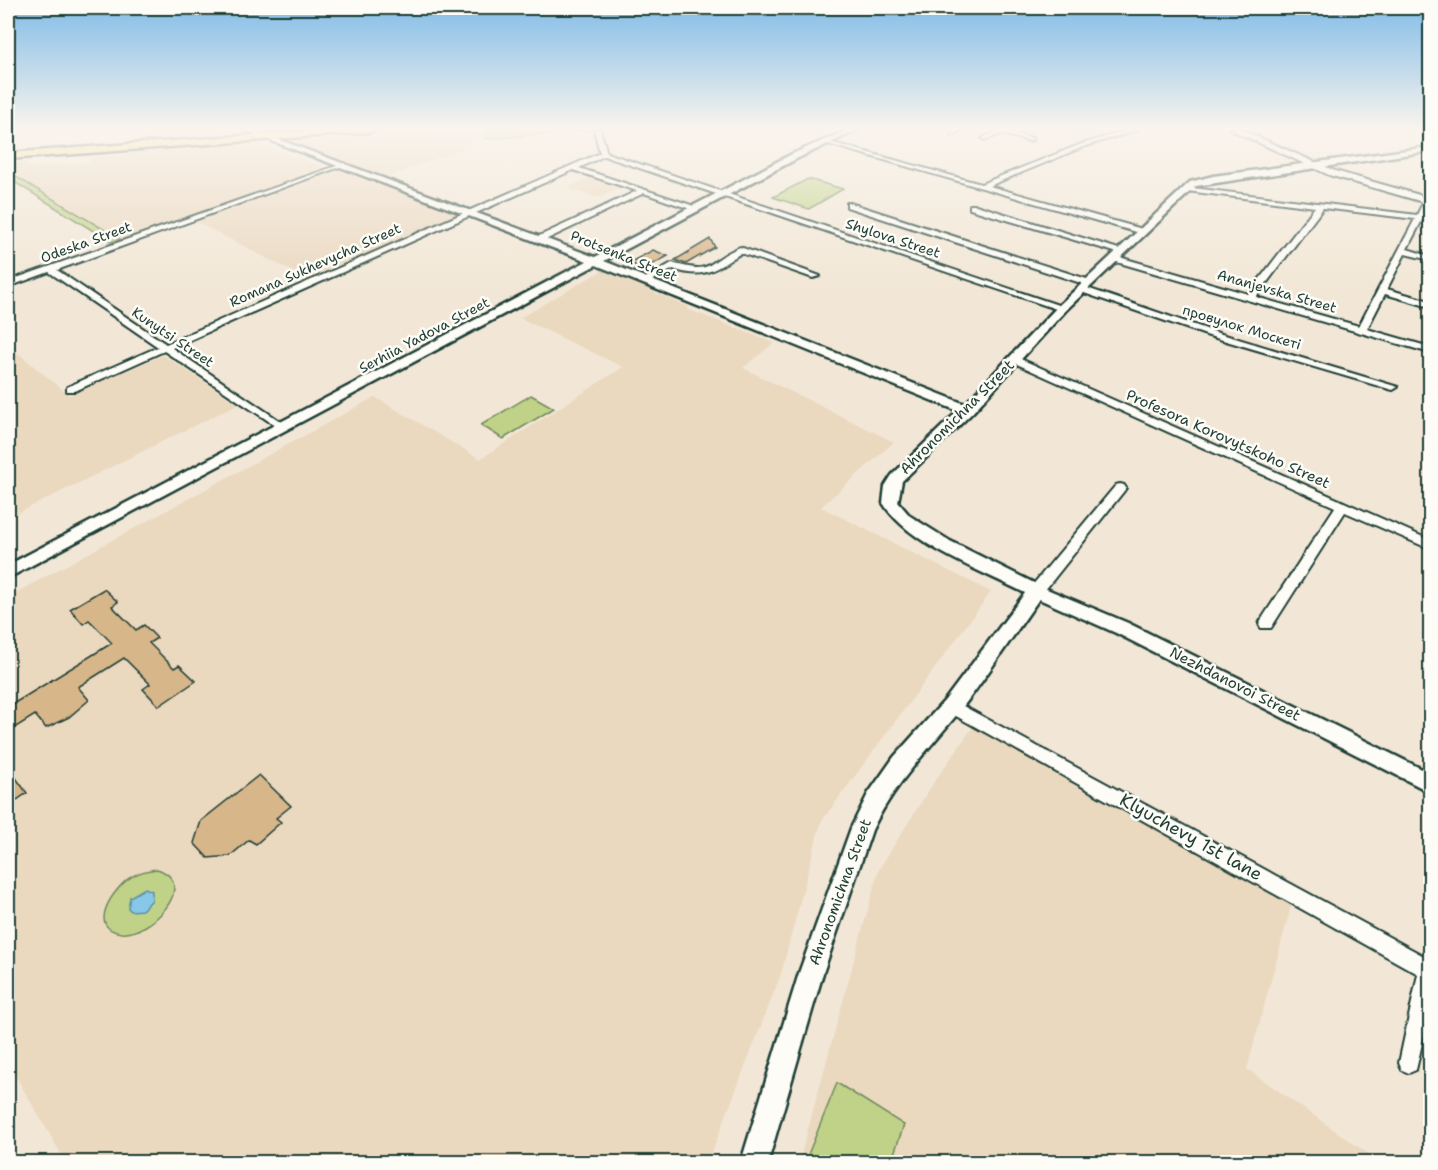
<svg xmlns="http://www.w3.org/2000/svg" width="1438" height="1170" viewBox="0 0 1438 1170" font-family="'Shantell Sans',sans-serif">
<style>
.built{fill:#ead8bf}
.green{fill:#bfd287;stroke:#6f885e;stroke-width:1.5}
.water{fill:#87c8e8;stroke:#5d90a0;stroke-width:1.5}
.building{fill:#d7b68a;stroke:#1f3d34;stroke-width:1.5}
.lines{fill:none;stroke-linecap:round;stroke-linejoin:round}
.minor-casing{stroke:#1f3d34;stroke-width:4}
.tertiary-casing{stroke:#1f3d34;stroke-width:5}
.secondary-casing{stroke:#1f3d34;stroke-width:4}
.primary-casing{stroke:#1f3d34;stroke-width:5}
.minor{fill:#fdfcf7;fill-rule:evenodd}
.tertiary{fill:#fdfcf7;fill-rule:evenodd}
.secondary{fill:#fdfcf7;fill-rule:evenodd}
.primary{fill:#fce080;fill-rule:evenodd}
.labels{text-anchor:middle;stroke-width:5;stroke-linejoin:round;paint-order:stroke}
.far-street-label{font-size:14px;fill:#1f3d34;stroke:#fdfcf7}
.street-label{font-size:15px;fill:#1f3d34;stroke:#fdfcf7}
.near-street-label{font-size:18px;fill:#1f3d34;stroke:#fdfcf7}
</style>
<rect width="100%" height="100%" fill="#f2e7d6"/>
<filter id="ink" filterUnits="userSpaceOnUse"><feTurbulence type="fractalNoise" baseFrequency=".0167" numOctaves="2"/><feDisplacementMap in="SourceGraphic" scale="12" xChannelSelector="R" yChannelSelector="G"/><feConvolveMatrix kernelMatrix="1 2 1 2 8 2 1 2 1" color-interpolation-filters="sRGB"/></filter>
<g filter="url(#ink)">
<g class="built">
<polygon points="477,129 480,142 385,178 283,140"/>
<polygon points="257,143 326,168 121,240 8,173 8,164 27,162 28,168 90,162 92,157"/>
<polygon points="343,165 469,212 311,281 193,220"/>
<polygon points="593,176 624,186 599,198 567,188"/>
<polygon points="608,267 656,288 650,291 689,307 687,309 774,343 743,368 894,442 821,507 991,592 821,822 781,974 708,1162 66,1162 8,1063 8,597 375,397 480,459 623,367 520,318"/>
<polygon points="8,345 69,395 163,355 238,404 8,518"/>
<polygon points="973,727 1292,903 1247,1069 1380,1162 799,1162 879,869 934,782"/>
</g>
<g class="green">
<polygon points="485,129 591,129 592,130 486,139"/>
<polygon points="8,172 120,239 111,242 8,178"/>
<polygon points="808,179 843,189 809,209 773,197"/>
<polygon points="531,395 554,408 503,439 481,425"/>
<path d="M157,869C200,883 151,936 121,933C85,928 115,887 131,877C139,872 148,870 157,869Z"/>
<polygon points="837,1083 904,1125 891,1162 805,1162"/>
</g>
<polygon class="water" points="145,888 152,891 152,900 142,910 131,911 128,908 130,897"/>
<g class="building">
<polygon points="710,239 715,247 686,264 675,260"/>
<polygon points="653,250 668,256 644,269 629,263"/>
<polygon points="104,589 118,602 112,606 136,630 144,625 157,638 149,643 174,668 179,665 196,681 159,706 143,689 150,684 124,658 78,687 89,700 69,717 46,728 35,715 8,732 8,707 112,643 89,620 83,624 70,609"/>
<polygon points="8,767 27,793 8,806"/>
<polygon points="259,775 291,806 276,818 281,822 256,844 249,840 230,856 208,858 194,843 201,821"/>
</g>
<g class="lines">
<defs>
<g id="minor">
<polygon points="242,129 251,129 270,136 267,138"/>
<polygon points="594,129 600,129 607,153 1067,308 1059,310 604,156 579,168 700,208 693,210 644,193 543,241 537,241 537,237 637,191 573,170 172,348 286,425 288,427 282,430 164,351 75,391 67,391 67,387 158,347 49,272 8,287 8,281 345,163 345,165 57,270 166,344 600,153"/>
<polygon points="955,129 961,129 955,135 951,135"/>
<polygon points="1131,129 1140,129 1083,147 989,186 1146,230 1146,234 1143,234 821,142 826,141 981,184 1079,145"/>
<polygon points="1001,130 1032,138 1033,139 1030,141 1001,134 985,140 982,138"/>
<path d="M1184,187L1417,215L1425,199H1430L1424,216L1430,217V221L1422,220L1407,249L1430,256V260L1405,254L1387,289L1430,301V307L1385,294L1367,329L1430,347V353L1113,261V257H1119L1248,294L1315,207L1187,191H1184ZM1323,208L1415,219L1359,326L1256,297Z"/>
<polygon points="850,203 1093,281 1094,283 1087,285 847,207 847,203"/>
<polygon points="970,205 976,205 1125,251 1118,253 970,209"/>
<path d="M740,247L820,276L813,278L741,253C715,270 704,280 673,269L647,283L640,281L672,263C716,276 705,261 740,247Z"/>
<polygon points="1084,287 1215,332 1398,387 1393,390 1389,389 1209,336 1081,292 1080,290"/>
<polygon points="1014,356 1430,540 1430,549 1345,512 1271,628 1261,628 1259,624 1261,620 1335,507 1010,361 1010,357"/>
<polygon points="1120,484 1124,485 1126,488 1124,491 1041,595 1031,595 1029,591 1031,587 1116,485"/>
<polygon points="952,700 1424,956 1430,954 1430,1008 1416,1070 1409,1073 1402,1070 1399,1063 1418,974 947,711 944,706 947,701"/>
</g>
<path id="tertiary" d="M850,129H860L798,158L604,261L965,404L1058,306L1190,182L1213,176L1430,147V151L1196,186L1066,310L972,413L902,481L898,502L910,516L950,541L1042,587L1128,623L1430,773V792L1116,633L1039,599C1012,637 987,676 959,712C927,751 894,784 872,830L823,973L768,1162H741L799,973L851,828L868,794L894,757L945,700L1025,593C982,571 909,545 883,503L885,486L892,475L958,411L596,265L8,578V565L587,261L264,138V134L595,257L792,154Z"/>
<polygon id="secondary" points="1229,129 1240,129 1335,171 1430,198 1430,204 1329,175"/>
<polygon id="primary" points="333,129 375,129 370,132 8,159 8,153"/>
</defs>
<use href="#minor" class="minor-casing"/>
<use href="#tertiary" class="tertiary-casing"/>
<use href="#secondary" class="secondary-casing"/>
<use href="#primary" class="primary-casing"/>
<use href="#minor" class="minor"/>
<use href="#tertiary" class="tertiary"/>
<use href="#secondary" class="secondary"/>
<use href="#primary" class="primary"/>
</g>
</g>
<linearGradient id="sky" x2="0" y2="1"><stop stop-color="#81bce8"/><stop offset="0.44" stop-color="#f9f4ed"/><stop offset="1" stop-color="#f9f4ed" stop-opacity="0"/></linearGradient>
<rect width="1438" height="292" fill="url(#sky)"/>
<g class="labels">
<g class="far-street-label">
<text transform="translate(893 238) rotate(18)" y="5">Shylova Street</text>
<text transform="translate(86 242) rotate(-20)" y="5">Odeska Street</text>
<text transform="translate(624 256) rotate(22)" y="5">Protsenka Street</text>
<text transform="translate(315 265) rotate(-24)" y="5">Romana Sukhevycha Street</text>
<text transform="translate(1277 291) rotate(16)" y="5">Ananjevska Street</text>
<text transform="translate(1242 327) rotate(17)" y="5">провулок Москеті</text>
<text transform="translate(424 335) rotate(-28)" y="5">Serhiia Yadova Street</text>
<text transform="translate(173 337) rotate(34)" y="5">Kunytsi Street</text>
</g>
<g class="street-label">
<text transform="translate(957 417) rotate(-45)" y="5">Ahronomichna Street</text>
<text transform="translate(1228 439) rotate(24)" y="5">Profesora Korovytskoho Street</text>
<text transform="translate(1235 684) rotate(27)" y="5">Nezhdanovoi Street</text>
<text transform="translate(840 892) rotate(-70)" y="5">Ahronomichna Street</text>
</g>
<g class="near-street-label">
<text transform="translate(1191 837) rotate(29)" y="6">Klyuchevy 1st lane</text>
</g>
</g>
<rect width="1438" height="1170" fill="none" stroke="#fdfcf7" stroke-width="30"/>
<rect x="15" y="15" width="1408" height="1140" fill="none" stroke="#1f3d34" stroke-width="2" filter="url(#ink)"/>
</svg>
